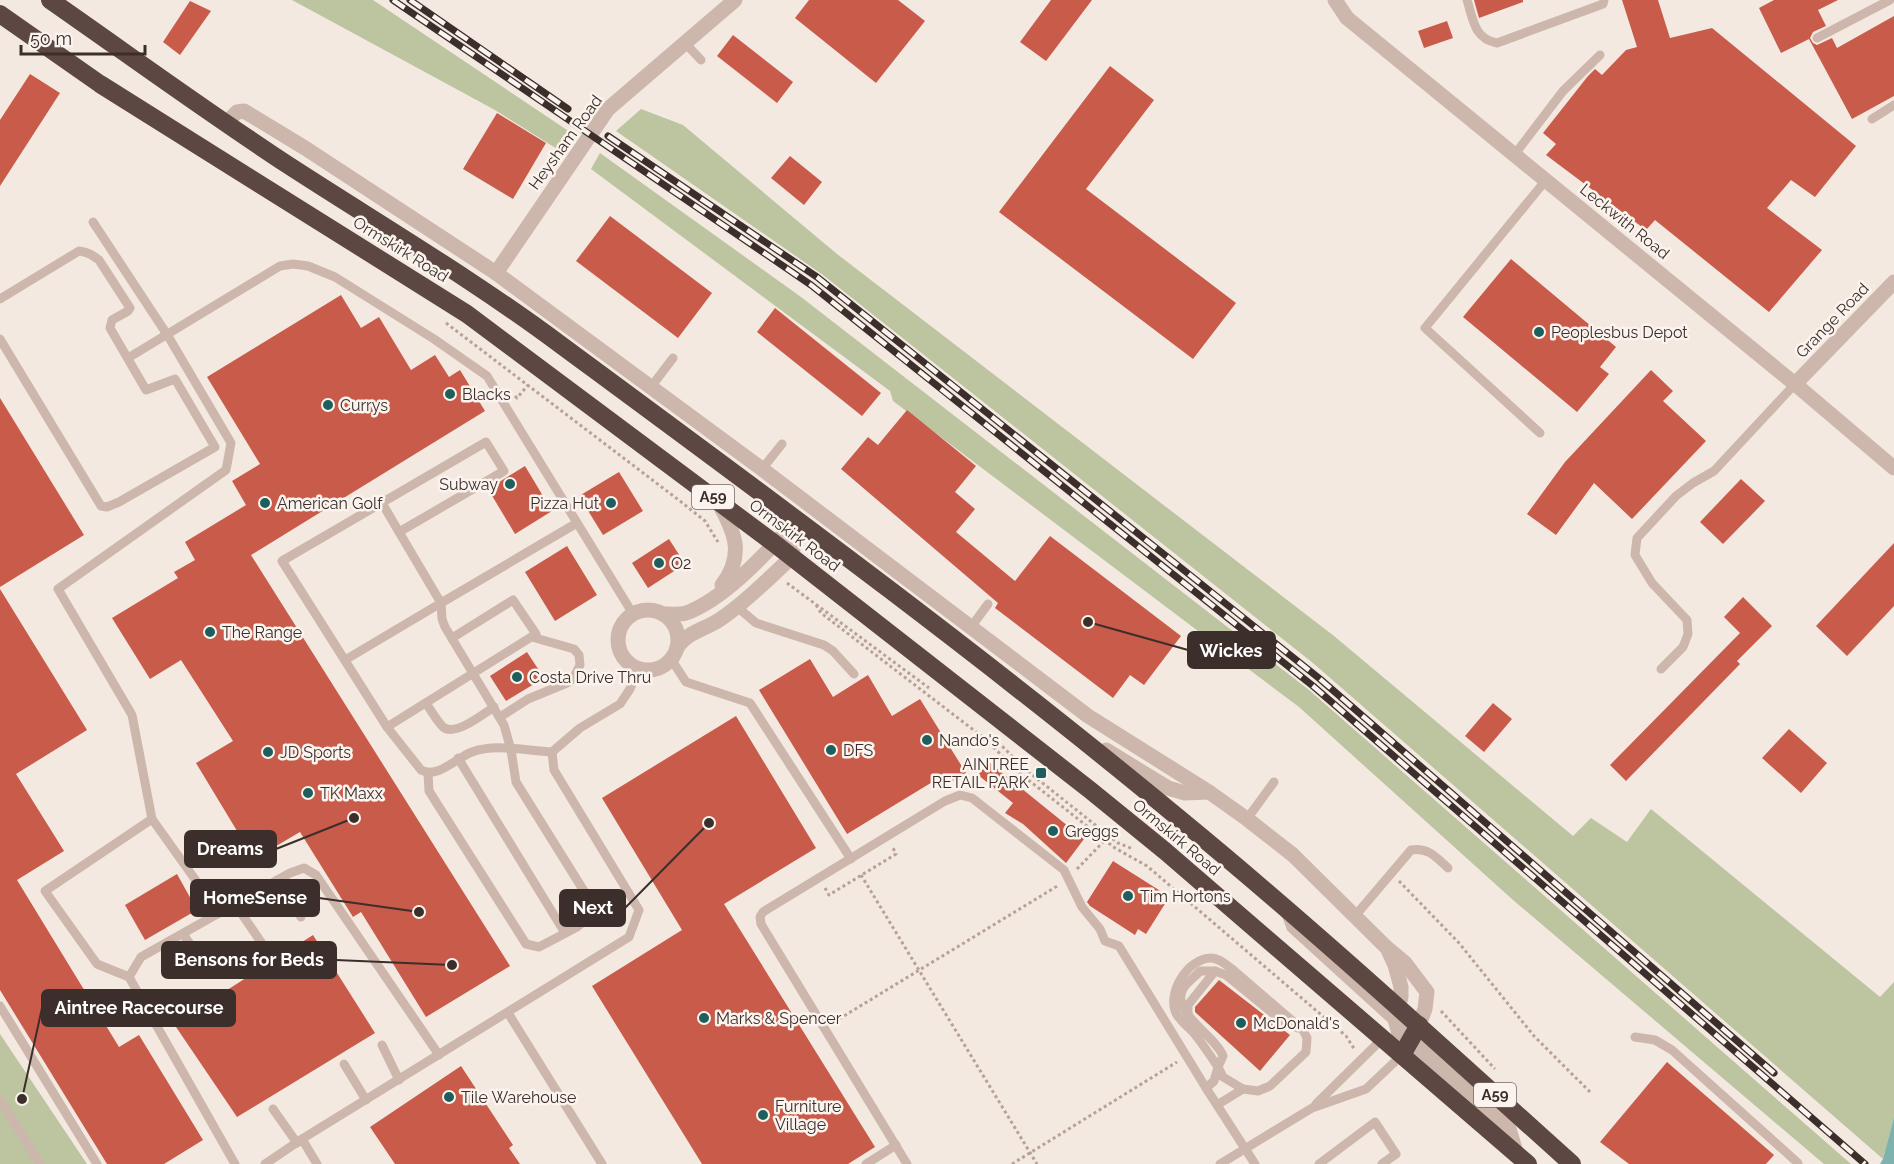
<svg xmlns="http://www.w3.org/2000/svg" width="1894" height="1164" viewBox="0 0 1894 1164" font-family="Raleway,sans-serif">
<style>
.green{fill:#bcc4a0}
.water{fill:#7eb2af}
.building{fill:#c95b4a}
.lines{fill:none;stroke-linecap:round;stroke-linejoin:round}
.path{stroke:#b9a196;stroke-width:3;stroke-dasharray:3 3;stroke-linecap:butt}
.lane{stroke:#cdb7ac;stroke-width:9}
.street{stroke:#cdb7ac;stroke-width:15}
.highway{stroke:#5c4742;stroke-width:18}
.rail-casing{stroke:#3b2e2b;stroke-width:7}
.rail{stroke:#fbf4ee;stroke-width:4.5;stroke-dasharray:14;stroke-linecap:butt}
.poi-dot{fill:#1e5e5c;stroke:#fbf4ee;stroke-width:2}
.labels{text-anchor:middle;stroke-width:5;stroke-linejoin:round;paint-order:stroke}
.shield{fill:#fbf4ee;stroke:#756966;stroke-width:1.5}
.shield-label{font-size:15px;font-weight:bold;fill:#3b2e2b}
.street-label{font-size:16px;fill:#3b2e2b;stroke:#fbf4ee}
.poi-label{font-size:16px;fill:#3b2e2b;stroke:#fbf4ee;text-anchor:start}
.leader{fill:none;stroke:#3b2e2b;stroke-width:2}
.callout-dot{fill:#3b2e2b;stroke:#fbf4ee;stroke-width:2}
.callout{fill:#3b2e2b;stroke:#3b2e2b;stroke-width:2}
.callout-label{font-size:18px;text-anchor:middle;font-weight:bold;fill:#fff}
</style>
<rect width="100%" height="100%" fill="#f4e9e1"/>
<g class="green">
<polygon points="292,0 373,0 573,134 562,152 495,110"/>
<polygon points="641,109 683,125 837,254 1334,636 1573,836 1591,818 1627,842 1651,809 1880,997 1894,982 1894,1117 1883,1159 1313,663 823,275 616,131"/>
<polygon points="600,153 801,297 1309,690 1851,1164 1824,1164 1513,900 1299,707 893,401 890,391 591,169"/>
<polygon points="0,1034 87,1164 0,1164"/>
</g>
<polygon class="water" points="1894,1117 1894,1164 1880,1164 1883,1159"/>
<g class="building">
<polygon points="809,0 898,0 925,21 876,83 795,18"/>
<polygon points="1051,0 1092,0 1046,61 1020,42"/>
<polygon points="1474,0 1523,0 1523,2 1479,18"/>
<polygon points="1622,0 1658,0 1670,38 1712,28 1856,146 1815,197 1791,180 1767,208 1822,250 1769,312 1655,220 1646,230 1546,155 1556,144 1543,133 1588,76 1595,69 1602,75 1626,50 1637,47"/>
<polygon points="1774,0 1838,0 1818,10 1826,26 1813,32 1810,38 1813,43 1817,45 1832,38 1837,48 1894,16 1894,96 1852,119 1809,39 1781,53 1759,8"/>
<polygon points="190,1 211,11 180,55 163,42"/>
<polygon points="1447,21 1453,38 1424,48 1418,31"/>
<polygon points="733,35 793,82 777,103 717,56"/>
<polygon points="1110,66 1154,100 1086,189 1236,303 1193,359 999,212"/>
<polygon points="30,74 60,93 0,186 0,120"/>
<polygon points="497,113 546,143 513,199 463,169"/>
<polygon points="790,156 822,182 804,205 771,178"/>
<polygon points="610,216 712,293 678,338 576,261"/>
<polygon points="1511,259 1616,347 1600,367 1609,374 1577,412 1463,317"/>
<polygon points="341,295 361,328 379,317 411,370 435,355 449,377 460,370 485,411 251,555 510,966 426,1017 361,912 353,917 300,832 254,859 196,763 233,741 181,660 150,679 112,618 178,578 174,572 195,560 185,542 246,505 232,481 260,464 207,377"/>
<polygon points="775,308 881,393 862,416 757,332"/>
<polygon points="1651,370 1673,391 1663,401 1706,441 1632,519 1594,483 1556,535 1527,514 1565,462"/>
<polygon points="0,398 84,535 0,587"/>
<polygon points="907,410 976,466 955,492 975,509 956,532 1015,581 1050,536 1181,636 1144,685 1130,675 1113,698 995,608 998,603 841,469 868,437 878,445"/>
<polygon points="525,466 552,511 515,534 488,489"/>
<polygon points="619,472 643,511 603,535 579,496"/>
<polygon points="1741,479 1765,501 1723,544 1700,522"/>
<polygon points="669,539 685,564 648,588 632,563"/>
<polygon points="1894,543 1894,606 1847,656 1816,626"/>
<polygon points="567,546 597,595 555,621 525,572"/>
<polygon points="0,589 87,730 16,774 64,851 17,880 119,1047 139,1035 203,1140 164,1164 107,1164 0,990"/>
<polygon points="1743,597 1772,626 1737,661 1740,664 1626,781 1610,765 1740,633 1724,617"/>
<polygon points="527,652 544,678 506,701 490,676"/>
<polygon points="810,659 833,697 868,675 892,716 920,699 966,773 939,789 934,781 847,834 759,690"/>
<polygon points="1493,703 1512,719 1484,752 1465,736"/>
<polygon points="736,716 816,848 724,904 875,1147 848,1164 702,1164 592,986 682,930 602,798"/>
<polygon points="1789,729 1827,763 1801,793 1762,758"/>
<polygon points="989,762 1084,839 1066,863 1023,824 1005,813 1013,803 978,775"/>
<polygon points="1113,861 1162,892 1161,894 1168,899 1146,934 1138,929 1135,935 1090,906 1087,902"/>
<polygon points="177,874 197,910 145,940 125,905"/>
<polygon points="313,935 375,1033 237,1117 174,1024"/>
<polygon points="1219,980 1290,1035 1260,1071 1195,1012 1195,1007"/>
<polygon points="1667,1062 1774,1155 1766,1164 1629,1164 1600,1142"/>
<polygon points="461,1066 513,1145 509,1148 520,1164 395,1164 370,1127"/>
</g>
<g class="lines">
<g class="path">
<polyline points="446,323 680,501 705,521 718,542"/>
<polyline points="515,396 517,398 528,385"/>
<polyline points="787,583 929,688"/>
<polyline points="816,605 821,613 984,738 1022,775 1115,848 1147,866 1346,1036 1355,1050"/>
<polyline points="998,742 1025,769 1109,836 1118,843 1133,849"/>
<polyline points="1077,869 1109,836"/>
<polyline points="861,875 1037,1164"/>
<polyline points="1399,881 1459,943 1534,1036 1592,1094"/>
<polyline points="825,888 829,895 896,854 892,846"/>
<polyline points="1441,1011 1495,1069"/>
<polyline points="834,1022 1059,885"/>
<polyline points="1012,1164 1177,1062"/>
</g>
<g class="lane">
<path d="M1467,0C1473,19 1474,39 1497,43L1603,4L1604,0"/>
<polyline points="1817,38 1890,0"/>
<polyline points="686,44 701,60"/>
<polyline points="1872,119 1894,105"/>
<polyline points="1515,154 1563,91 1600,55"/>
<polyline points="93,222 168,336 231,443 226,470 58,589 132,715 152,819 219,913"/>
<path d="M0,299L79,251C88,252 92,255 99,260L130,308L128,311L112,320L110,328L146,390L175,379L215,447L119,502L107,507L101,506L0,339"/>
<polyline points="128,358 280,266 293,264 308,266 335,277 434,339 487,376 633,614"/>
<polyline points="651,387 673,358"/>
<polyline points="1540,433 1425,328 1546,180"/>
<polyline points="762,469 782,444"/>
<polyline points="382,503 399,532"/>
<polyline points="736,606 756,623 824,645 833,651 854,674"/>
<polyline points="971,627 988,604"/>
<polyline points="671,659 686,682 750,703 851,859"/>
<polyline points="345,660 441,603 442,619 445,627 504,725 511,750 516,782 592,904 588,918 577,927 539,947 526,944 429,791 428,773"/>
<polyline points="1661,669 1683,647 1688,634 1687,620 1652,583 1635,555 1637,538 1676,496 1693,483 1714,471 1795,384"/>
<path d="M426,703C431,711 437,721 443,727C455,737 483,714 494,707"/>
<polyline points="500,717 528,699 567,683 573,679 580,665 579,655 574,649 532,637"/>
<polyline points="387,727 536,634 513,600 452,638"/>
<path d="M552,752C527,751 495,743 472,752C456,758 438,779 421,770L387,727L282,561L486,442L504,471L399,532L441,603L577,523"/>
<polyline points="458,758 565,933"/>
<polyline points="1247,819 1274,782"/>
<polyline points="277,880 301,917"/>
<polyline points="235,904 261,942"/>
<path d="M1355,916L1411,850C1428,847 1436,857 1448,868"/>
<polyline points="183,934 210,972"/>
<polyline points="129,977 97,964 45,891 152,819"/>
<polyline points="0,1006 97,1164"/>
<polyline points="508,1013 602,1164"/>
<polyline points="1188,1014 1188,1005 1215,971"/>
<polyline points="1635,1037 1655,1040 1672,1050 1798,1163 1797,1164"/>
<polyline points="382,1045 399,1080"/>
<polyline points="344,1064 366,1100"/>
<path d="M1206,1088L1214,1081L1218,1067C1210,1055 1202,1043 1193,1032C1188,1027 1181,1021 1177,1015C1165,994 1188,958 1211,958C1219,958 1225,964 1232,969L1303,1030L1307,1038L1306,1052L1270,1086L1258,1091L1243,1089L1217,1105"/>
<path d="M1243,1089L1223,1077L1218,1067L1223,1056C1216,1036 1170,1012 1183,989C1186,983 1195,977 1200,971H1215L1226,975L1286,1024L1298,1028"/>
<polyline points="0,1100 40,1164"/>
<polyline points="1316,1104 1383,1038"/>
<polyline points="273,1109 297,1143"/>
<polyline points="302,1139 317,1164"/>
<polyline points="235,1164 129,977 141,957 290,873 304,868 316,875 439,1055"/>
<polyline points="265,1164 302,1139 629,937 639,910 554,770 552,752 580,728 620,704 630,689 638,669"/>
<polyline points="866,1164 896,1145"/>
<polyline points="907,1164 761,924 760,917 763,912 945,801 960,795 972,798 1064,870 1082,907 1100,929 1105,941 1119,946 1206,1088 1255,1164"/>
<polyline points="1220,1164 1312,1108 1366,1089 1402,1055 1392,1020 1291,928 1286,914"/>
<polyline points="1319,1164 1375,1122 1396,1154 1382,1164"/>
</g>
<g class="street">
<polyline points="1335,0 1347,18 1795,384 1894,468"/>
<polyline points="226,123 237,112 244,111 305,148 496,273 762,469 1088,716 1209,792 1247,819 1293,855 1386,947 1405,963 1427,992 1425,1009 1419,1025"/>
<polyline points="496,273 608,109 735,0"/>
<polyline points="1795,384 1894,282"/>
<path d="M718,502C735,532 745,555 722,585"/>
<circle cx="648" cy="640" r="30"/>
<path d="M663,614C670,614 679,615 686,613C725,599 768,551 796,521"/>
<path d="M677,648C687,631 706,630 722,618C747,601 769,578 792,557L796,521"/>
<polyline points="1106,750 1168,788 1185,793 1209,792"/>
<polyline points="1389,952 1395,965 1401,987 1401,997 1398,1008 1410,1040 1509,1129 1517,1155"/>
</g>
<g class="highway">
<path d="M50,0C129,55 207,112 288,165C379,224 474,280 561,345C771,500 981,654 1181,820C1315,930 1443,1048 1572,1164"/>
<polyline points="0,14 100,84 467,314 775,544 1090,790 1165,851 1528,1164"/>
<polyline points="1402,1055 1419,1025"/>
</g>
<defs>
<g id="rail">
<polyline points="393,0 811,285 1313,686 1865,1164"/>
<polyline points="410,0 568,109"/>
<polyline points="608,136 817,277 1320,679 1774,1073"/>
</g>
</defs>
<use href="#rail" class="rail-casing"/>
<use href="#rail" class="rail"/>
</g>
<g class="poi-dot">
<circle cx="1539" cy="332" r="6"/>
<circle cx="450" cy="394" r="6"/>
<circle cx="328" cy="405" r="6"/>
<circle cx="510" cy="484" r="6"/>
<circle cx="265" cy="503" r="6"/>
<circle cx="611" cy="503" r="6"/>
<circle cx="659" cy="563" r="6"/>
<circle cx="210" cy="632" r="6"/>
<circle cx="517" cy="677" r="6"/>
<circle cx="927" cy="740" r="6"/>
<circle cx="831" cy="750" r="6"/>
<circle cx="268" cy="752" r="6"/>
<rect x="1035" y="767" width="12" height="12" rx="3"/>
<circle cx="308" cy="793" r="6"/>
<circle cx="1053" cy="831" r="6"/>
<circle cx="1128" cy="896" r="6"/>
<circle cx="704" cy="1018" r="6"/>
<circle cx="1241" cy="1023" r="6"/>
<circle cx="449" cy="1097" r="6"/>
<circle cx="763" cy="1115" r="6"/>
</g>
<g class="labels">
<g class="shield">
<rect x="692" y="485" width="42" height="24" rx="4.5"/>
<rect x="1474" y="1083" width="42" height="24" rx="4.5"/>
</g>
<g class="shield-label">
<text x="713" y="502">A59</text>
<text x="1495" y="1100">A59</text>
</g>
<g class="street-label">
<text transform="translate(565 142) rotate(-54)" y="6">Heysham Road</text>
<text transform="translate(1625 221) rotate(39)" y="6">Leckwith Road</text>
<text transform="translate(401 249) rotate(32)" y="6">Ormskirk Road</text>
<text transform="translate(1832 320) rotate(-46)" y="6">Grange Road</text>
<text transform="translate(795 535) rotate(37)" y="6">Ormskirk Road</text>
<text transform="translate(1177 837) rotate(40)" y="6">Ormskirk Road</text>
</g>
<g class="poi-label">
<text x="1551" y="338">Peoplesbus Depot</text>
<text x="462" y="400">Blacks</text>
<text x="340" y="411">Currys</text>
<text x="498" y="490" text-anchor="end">Subway</text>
<text x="277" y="509">American Golf</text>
<text x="599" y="509" text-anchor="end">Pizza Hut</text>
<text x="671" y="569">O2</text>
<text x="222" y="638">The Range</text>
<text x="529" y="683">Costa Drive Thru</text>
<text x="939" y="746">Nando's</text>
<text x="843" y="756">DFS</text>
<text x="280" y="758">JD Sports</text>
<text x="1029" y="770" text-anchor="end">AINTREE<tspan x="1029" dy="18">RETAIL PARK</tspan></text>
<text x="320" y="799">TK Maxx</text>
<text x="1065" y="837">Greggs</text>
<text x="1140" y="902">Tim Hortons</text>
<text x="716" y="1024">Marks &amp; Spencer</text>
<text x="1253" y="1029">McDonald's</text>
<text x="461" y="1103">Tile Warehouse</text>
<text x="775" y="1112">Furniture<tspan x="775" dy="18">Village</tspan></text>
</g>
</g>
<path class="leader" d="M1088 622L1188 650M354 818L276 849M419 912L319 898M709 823L625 908M452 965L336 960M22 1099L42 1008"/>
<g class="callout-dot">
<circle cx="1088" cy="622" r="6"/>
<circle cx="354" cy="818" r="6"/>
<circle cx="419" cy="912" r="6"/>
<circle cx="709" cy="823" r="6"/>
<circle cx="452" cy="965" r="6"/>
<circle cx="22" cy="1099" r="6"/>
</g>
<g class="callout">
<rect x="1188" y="632" width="87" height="36" rx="6"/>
<rect x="185" y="831" width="91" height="36" rx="6"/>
<rect x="191" y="880" width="128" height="36" rx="6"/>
<rect x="560" y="890" width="65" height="36" rx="6"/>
<rect x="162" y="942" width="174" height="36" rx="6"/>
<rect x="42" y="990" width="193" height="36" rx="6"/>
</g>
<g class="callout-label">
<text x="1231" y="657">Wickes</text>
<text x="230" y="855">Dreams</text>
<text x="255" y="904">HomeSense</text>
<text x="593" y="914">Next</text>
<text x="249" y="966">Bensons for Beds</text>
<text x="139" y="1014">Aintree Racecourse</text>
</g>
<path d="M21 45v9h124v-9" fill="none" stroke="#3b2e2b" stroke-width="3"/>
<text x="30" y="45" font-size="18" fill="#3b2e2b" stroke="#fbf4ee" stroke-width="4.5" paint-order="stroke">50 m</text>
</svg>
